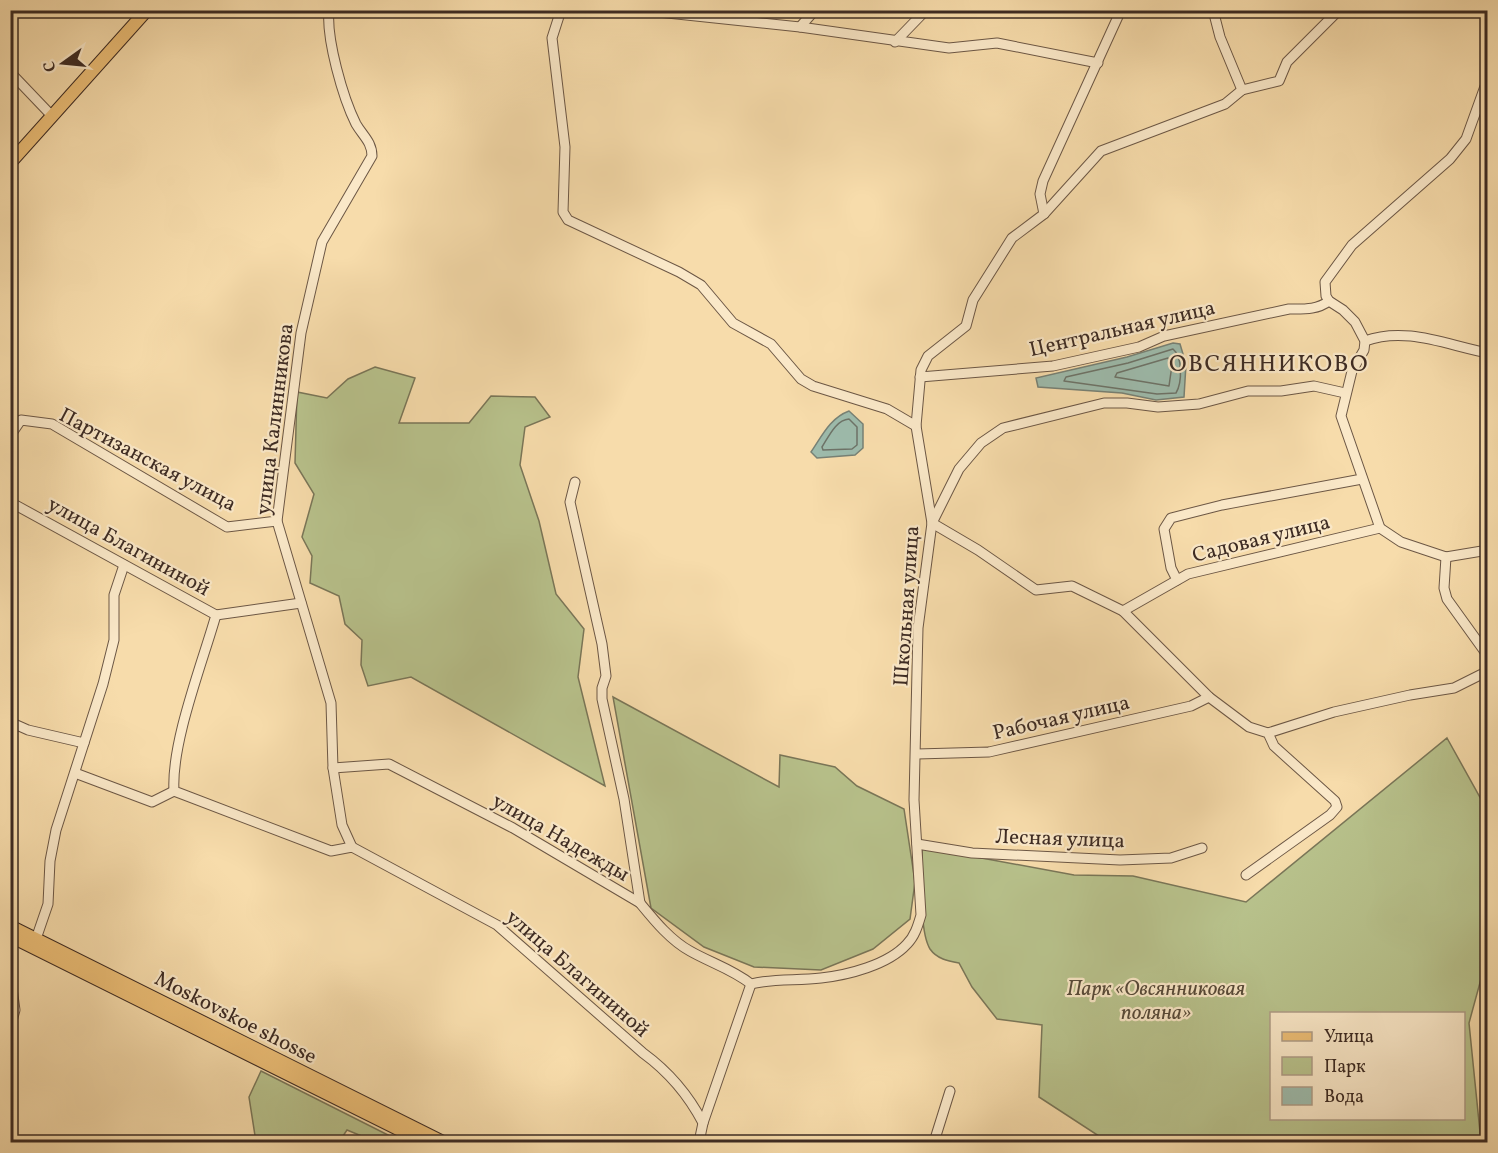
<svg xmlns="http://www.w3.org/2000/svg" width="1498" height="1153" viewBox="0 0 1498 1153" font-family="Vollkorn,serif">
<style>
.green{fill:#b8c28c;stroke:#7a7658;stroke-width:1.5;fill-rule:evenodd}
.water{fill:#9dbbac;stroke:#778175;stroke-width:1.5}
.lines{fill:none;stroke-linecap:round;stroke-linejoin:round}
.shore{stroke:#6d7368;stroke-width:1.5}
.minor-casing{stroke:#6c5745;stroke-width:11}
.major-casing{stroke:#3d2b23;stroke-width:14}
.minor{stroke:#fae8c8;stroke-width:9}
.major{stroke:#ecbe76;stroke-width:12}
.labels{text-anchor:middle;stroke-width:4.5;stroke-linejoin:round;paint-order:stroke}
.street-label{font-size:21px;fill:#3d2b23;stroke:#fae8c8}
.park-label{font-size:21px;font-style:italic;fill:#564938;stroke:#fae8c8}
.quarter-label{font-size:24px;letter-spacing:1.5px;fill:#3d2b23;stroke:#fae8c8}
</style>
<rect width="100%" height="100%" fill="#f7dcab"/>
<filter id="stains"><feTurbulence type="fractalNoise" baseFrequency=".00333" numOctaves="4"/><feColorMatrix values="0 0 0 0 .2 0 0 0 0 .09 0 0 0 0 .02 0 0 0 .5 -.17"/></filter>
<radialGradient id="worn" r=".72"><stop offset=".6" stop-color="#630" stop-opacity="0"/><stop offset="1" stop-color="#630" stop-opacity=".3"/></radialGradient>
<g class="green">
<polygon points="375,367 415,378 399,423 469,423 491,396 535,397 550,417 525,427 520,465 539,521 556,594 584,629 578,677 605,786 411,677 368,686 361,665 362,640 345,624 339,596 310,583 312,556 302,537 314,494 295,463 297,392 327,398 348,379"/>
<polygon points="613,697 779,787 780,755 835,767 857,786 904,809 915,882 910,919 873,949 821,970 754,967 704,947 651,908"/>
<path d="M1447,738L1487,810V957L1469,1023L1481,1142H1108L1039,1097L1042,1025L997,1019L972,987L959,963C948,961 937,959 930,949C918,929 923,871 922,847L1074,875L1133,876L1246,902ZM1272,1014H1464V1118H1272Z"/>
<polygon points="261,1071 390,1136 384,1142 376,1142 347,1130 339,1142 256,1142 249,1097"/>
</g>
<g class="water">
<polygon points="1173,343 1180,344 1186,364 1184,397 1156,400 1122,393 1038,387 1036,378 1127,357"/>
<path d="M849,411L863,424V448L855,455L817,458L811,452C822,436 830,418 849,411Z"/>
</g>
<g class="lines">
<g class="shore">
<path d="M1173,349C1183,357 1182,383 1176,393L1157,394L1064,381L1066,377L1128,363Z"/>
<polygon points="1168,358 1172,365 1169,386 1115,377 1117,373"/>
<path d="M849,419L857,427V445L852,449L823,450L822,447C829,436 836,420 849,419Z"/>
</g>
<defs>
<g id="minor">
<path d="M329,10C326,39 343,98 356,124C363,136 372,142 372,156L322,242L301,333L277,521L331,703L333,768L342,825L352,847"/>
<polyline points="561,10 552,38 565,147 563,212 568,220 679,272 701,285 733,323 771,344 801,379 813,386 887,409 916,426"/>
<polyline points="639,10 800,27 949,48 997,43 1098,63"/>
<polyline points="1213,10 1220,37 1242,90"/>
<polyline points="800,27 815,10"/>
<polyline points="895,42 926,10"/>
<polyline points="10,72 52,116"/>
<polyline points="1044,214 1101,151 1225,104 1242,90 1279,81 1287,62 1339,10"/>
<path d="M1365,341C1406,326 1446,345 1488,353"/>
<path d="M920,377L1053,366L1139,347L1164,336L1289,309C1304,309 1317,310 1329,301"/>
<polyline points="10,436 21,420 52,424 227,527 277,521"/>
<polyline points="575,482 570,502 602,644 606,676 602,688 602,699 624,799 640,903"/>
<path d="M10,502L216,615C202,664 171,743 174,791L331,851L352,847L497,925L643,1053C669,1072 688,1094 703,1123"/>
<polyline points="1380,528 1341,416 1352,371 1364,350 1365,341 1355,322 1343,310 1329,301 1326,296 1325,282 1352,245 1450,159 1466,139 1488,78"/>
<polyline points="1446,557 1444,588 1447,599 1488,656"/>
<polyline points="1177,580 1171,568 1164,529 1171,518 1222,505 1362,479"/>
<polyline points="1123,611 1188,574 1380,528 1401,542 1446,557 1488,550"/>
<polyline points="216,615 301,603"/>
<polyline points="10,722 28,730 84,743"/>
<polyline points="1268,733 1334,712 1410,695 1454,688 1488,671"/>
<polyline points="917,754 989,752 1191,706 1209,697"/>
<path d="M333,768L389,764L513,828L640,903C654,920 670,940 690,951C711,963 732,969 751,984"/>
<polyline points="75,773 152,802 174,791"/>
<polyline points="917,844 972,853 1120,860 1171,858 1202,848"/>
<polyline points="1246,875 1330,815 1337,807 1335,801 1274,746 1268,733 1249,727 1209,697 1123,611 1072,586 1036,590 978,550 932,523 959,469 981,443 1003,428 1104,403 1127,403 1158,407 1199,404 1248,391 1281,391 1314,386 1345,393"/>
<polyline points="36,939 48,904 50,861 56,830 103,684 114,640 114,595 124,565"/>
<polyline points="10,974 15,1010 10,1028"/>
<path d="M751,984C774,978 797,981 821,978C848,975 888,965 907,944C915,936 918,925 921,915L914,800L918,628L932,523L916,426L921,370L928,356L966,326L973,300L1012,238L1044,214L1040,194L1043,181L1121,10"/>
<polyline points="699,1142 703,1123 751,984"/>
<polyline points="934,1142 950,1091"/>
</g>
<g id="major">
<polyline points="10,163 147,10"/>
<polyline points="10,926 443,1142"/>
<polyline points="10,936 424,1142"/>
</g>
</defs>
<use href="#minor" class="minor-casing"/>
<use href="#major" class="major-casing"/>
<use href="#minor" class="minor"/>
<use href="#major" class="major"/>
</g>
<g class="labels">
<g class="street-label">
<text transform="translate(1122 328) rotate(-13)" y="7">Центральная улица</text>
<text transform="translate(274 419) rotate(-83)" y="7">улица Калинникова</text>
<text transform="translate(148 459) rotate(28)" y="7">Партизанская улица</text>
<text transform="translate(1261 538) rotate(-14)" y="7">Садовая улица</text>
<text transform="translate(129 546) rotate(29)" y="7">улица Благининой</text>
<text transform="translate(906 606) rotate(-86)" y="7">Школьная улица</text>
<text transform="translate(1061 717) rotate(-13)" y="7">Рабочая улица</text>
<text transform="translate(561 837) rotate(30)" y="7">улица Надежды</text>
<text transform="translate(1060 838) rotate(2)" y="7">Лесная улица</text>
<text transform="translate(578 973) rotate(41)" y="7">улица Благининой</text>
<text transform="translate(236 1017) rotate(27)" y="7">Moskovskoe shosse</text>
</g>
<g class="park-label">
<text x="1156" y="995">Парк «Овсянниковая<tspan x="1156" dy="24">поляна»</tspan></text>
</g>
<g class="quarter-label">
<text x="1269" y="371">ОВСЯННИКОВО</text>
</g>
</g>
<rect width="1498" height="1153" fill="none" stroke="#f7dcab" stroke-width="36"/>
<rect x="12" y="12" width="1474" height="1129" fill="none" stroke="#3d2b23" stroke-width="3"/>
<rect x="18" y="18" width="1462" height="1117" fill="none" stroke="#3d2b23" stroke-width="1.5"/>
<rect x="1270" y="1012" width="195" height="108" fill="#fae8c8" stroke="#ae9c86" stroke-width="1.5"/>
<rect x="1282" y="1032" width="30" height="9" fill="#ecbe76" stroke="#ae9c86" stroke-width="1.5"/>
<text x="1324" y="1042" font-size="18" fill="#3d2b23">Улица</text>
<rect x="1282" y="1057" width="30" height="18" fill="#b8c28c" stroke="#ae9c86" stroke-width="1.5"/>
<text x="1324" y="1072" font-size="18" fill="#3d2b23">Парк</text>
<rect x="1282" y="1087" width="30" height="18" fill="#9dbbac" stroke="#ae9c86" stroke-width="1.5"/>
<text x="1324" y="1102" font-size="18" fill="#3d2b23">Вода</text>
<g transform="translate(63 63) rotate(255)" stroke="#fae8c8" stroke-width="4.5" paint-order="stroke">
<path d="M0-4.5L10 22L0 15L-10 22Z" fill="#3d2b23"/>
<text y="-9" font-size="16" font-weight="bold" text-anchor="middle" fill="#3d2b23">С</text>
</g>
<rect width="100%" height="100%" filter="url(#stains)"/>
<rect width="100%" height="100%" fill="url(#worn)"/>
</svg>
